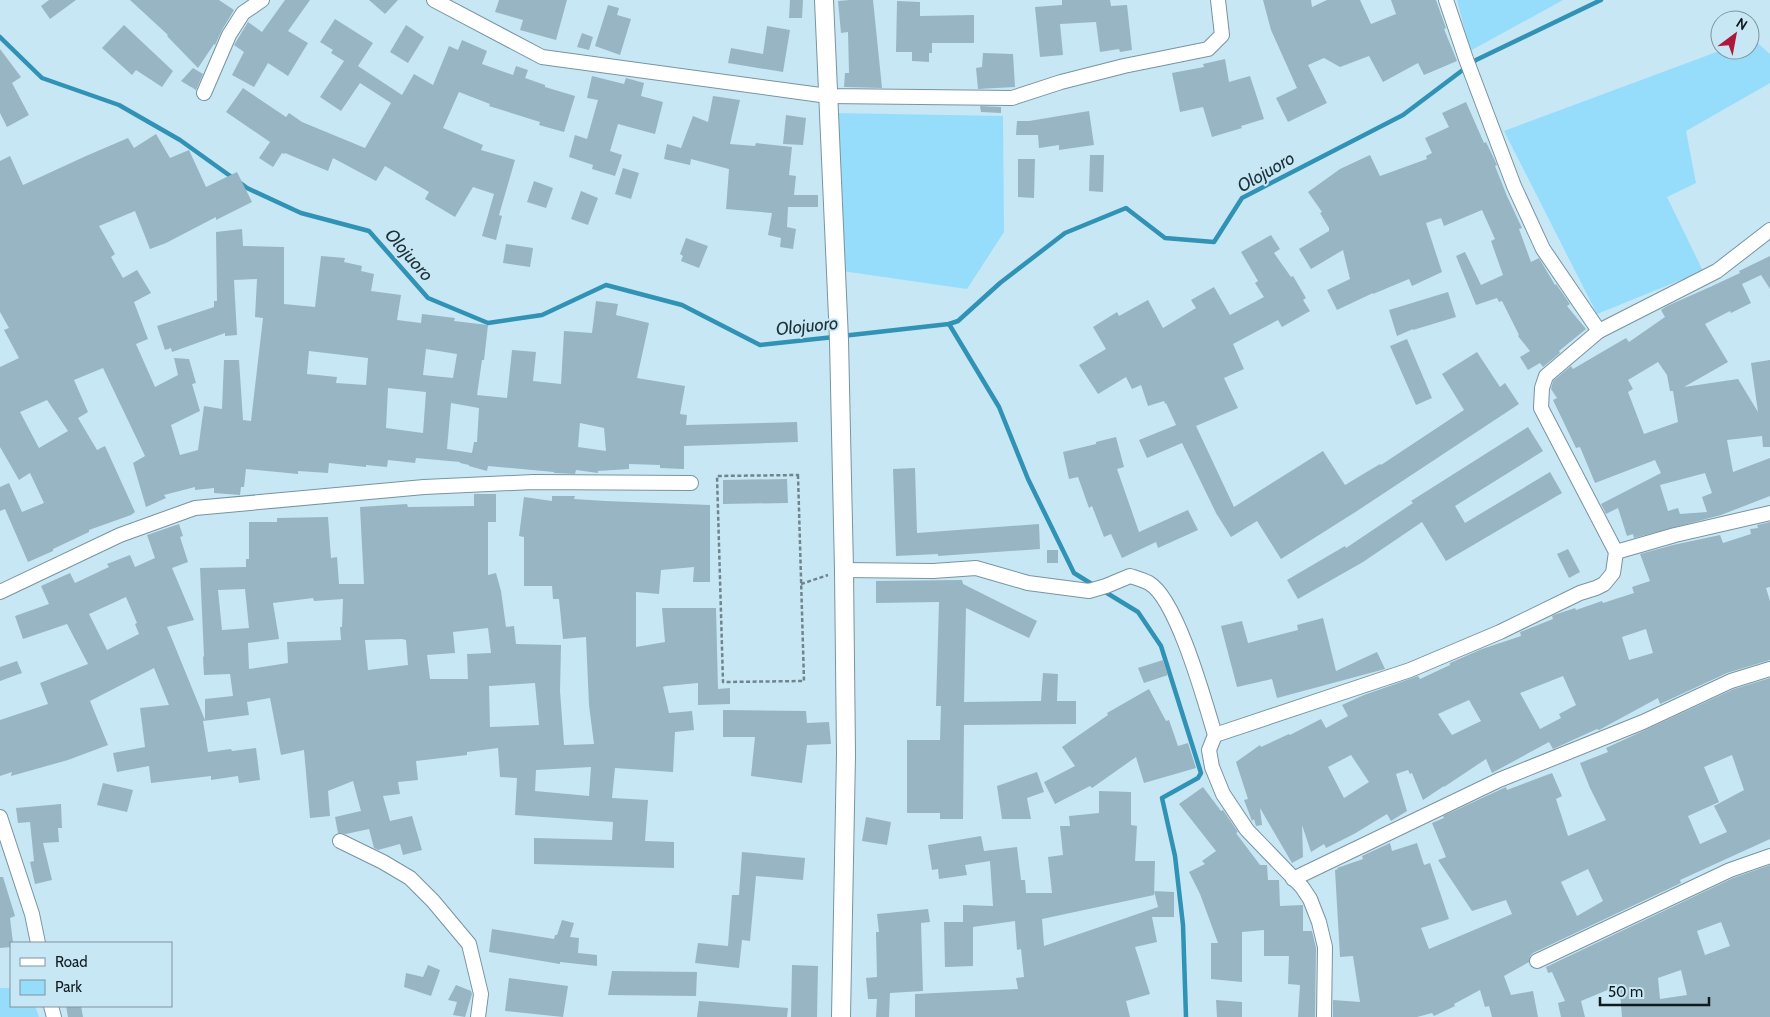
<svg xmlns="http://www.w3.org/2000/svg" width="1770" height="1017" viewBox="0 0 1770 1017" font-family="Cabin,sans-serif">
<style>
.green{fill:#95ddfb}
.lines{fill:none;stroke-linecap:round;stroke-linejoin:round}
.stream{stroke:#3092b5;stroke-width:4.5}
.building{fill:#97b5c2;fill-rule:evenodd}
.minor-casing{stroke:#7794a1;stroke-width:16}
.tertiary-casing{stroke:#7794a1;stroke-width:20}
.path{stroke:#6f858e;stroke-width:2.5;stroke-dasharray:4 2.5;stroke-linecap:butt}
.minor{stroke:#fff;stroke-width:14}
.tertiary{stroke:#fff;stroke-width:18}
.labels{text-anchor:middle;stroke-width:4;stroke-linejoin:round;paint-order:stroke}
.water-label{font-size:18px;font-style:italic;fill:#1c313a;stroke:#c8e7f4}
</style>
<rect width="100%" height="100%" fill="#c8e7f4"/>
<g class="green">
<polygon points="1457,0 1563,0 1470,51"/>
<polygon points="1753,39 1770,54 1770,83 1686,131 1696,183 1667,197 1703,271 1597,314 1504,131 1722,50 1750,50 1750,40"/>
<polygon points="835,113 1003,116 1004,232 967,289 842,271"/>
<polygon points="0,988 11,988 11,1006 35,1006 39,1017 0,1017"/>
</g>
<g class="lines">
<g class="stream">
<polyline points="0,37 42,78 119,105 180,140 233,178"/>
<polyline points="239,182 247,188 301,213 369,231 428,298 488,323 542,315 606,285 682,305 760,345 834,337"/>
<polyline points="949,324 999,407 1028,479 1074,573 1095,586"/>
<polyline points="842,336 949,324 958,321 1000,283 1065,233 1126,208 1165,238 1214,242 1242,198 1403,115 1476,60 1601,0"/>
<polyline points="1102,590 1138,612 1161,646 1201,773 1198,778 1162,798 1175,856 1183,925 1186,1017"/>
</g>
</g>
<g class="building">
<polygon points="49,0 76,0 50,19 41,6"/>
<polygon points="130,0 219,0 234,10 222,30 215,45 214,44 198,68 167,36 168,35"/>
<polygon points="285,0 310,0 288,31 308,43 288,76 268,63 254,87 232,75 244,52 234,45 248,22 262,32"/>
<polygon points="369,0 398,0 385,14"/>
<polygon points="499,0 567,0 556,40 520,30 523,20 495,12"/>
<polygon points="790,0 803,0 802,18 789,18"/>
<polygon points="850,0 873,0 882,88 844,87 845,73 849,73 848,32 841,33 838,1"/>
<polygon points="1062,0 1110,0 1111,6 1127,5 1132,50 1120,52 1119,49 1100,52 1096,22 1060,24 1063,55 1040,57 1035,7 1062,5"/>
<polygon points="1263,0 1311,0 1312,7 1327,0 1360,0 1371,24 1396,14 1391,0 1436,0 1446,28 1444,29 1457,61 1424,75 1418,63 1383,82 1369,56 1340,67 1324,58 1308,65 1327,103 1288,122 1276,98 1297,88 1271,30"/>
<polygon points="897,1 920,2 920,16 974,15 974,43 932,43 932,53 929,53 929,62 912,61 912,52 896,52"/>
<polygon points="608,5 619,8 617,15 631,19 620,55 595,46"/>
<polygon points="335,19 373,43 358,66 402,95 414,74 433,85 449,46 458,50 462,40 487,51 482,64 513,75 516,66 528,70 525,78 545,85 545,87 575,96 564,132 539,125 540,122 489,106 490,104 459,92 443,128 483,145 481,150 515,160 499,215 502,216 496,240 482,236 494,194 473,187 455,217 425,199 429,192 385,166 376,181 333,158 328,171 285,153 284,154 282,153 273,167 259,158 270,142 226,112 243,88 286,117 289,113 302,122 365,148 391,103 360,83 341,111 320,97 344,61 331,53 333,50 320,42"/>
<polygon points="124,25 173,71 162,87 136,70 132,75 102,48"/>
<polygon points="406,25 424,37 408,63 390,52"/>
<polygon points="767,26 790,30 783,72 728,63 731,48 763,54"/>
<polygon points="582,33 593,37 589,50 577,47"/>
<polygon points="0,49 21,77 12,83 29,115 7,127 0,113"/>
<polygon points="983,53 1013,54 1015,87 978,89 976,68 982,67"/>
<polygon points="1225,59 1229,82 1250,76 1264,119 1241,126 1242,128 1212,137 1203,107 1180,112 1172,73 1204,67 1203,64"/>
<polygon points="193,68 203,74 196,90 181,81"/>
<polygon points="592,76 624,84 626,78 644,83 641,96 663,102 655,134 618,124 610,151 622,155 615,176 592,169 593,165 569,157 575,135 587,139 598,100 587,98"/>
<polygon points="713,96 740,100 730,144 755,146 756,143 792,147 789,175 796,176 794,195 818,195 818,207 788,207 787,227 796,229 793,249 780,247 781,238 768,235 772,213 726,209 729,169 691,159 690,165 664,159 667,144 681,148 693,116 708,122"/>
<polygon points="1466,102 1484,143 1486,142 1497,165 1495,166 1507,196 1522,228 1519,229 1531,262 1539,258 1555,285 1556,284 1570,304 1567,306 1586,329 1559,351 1560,353 1543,367 1540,363 1528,370 1520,357 1530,351 1518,336 1519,335 1502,301 1499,302 1497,298 1476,305 1456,256 1465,252 1481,285 1503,275 1491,241 1495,239 1482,210 1444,226 1441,218 1426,223 1442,272 1412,286 1409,279 1373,294 1373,293 1337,310 1327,290 1350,279 1343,250 1311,269 1299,249 1329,231 1329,228 1320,213 1322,212 1308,192 1340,169 1370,155 1380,176 1427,159 1426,156 1432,153 1425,138 1449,127 1442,113"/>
<polygon points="980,106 1001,107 1001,113 981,112"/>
<polygon points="1089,111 1094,145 1059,150 1059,145 1039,148 1038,135 1016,135 1017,121 1029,121"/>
<polygon points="786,115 806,118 803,145 783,144"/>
<path d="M156,134L170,158L189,150L206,187L237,172L252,202L216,220V217L166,243L150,249L135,211L99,226L115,254L111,257L123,278L137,270L151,293L134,302L148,339L136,344L155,387L178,375L174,358L189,359L196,383L192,384L200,411L171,425L180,455L198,450L204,406L222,409L224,360H239L243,420L251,421L263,318L255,317L257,279L234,280L237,335L225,336V333L172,352L171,348L165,350L157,326L214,307V301H217L216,232L242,229L243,246L284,247V304L315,307L321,256L345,258L344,262L362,266L361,271L374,274L371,291L401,295L397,320L421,323L422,314L455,318L454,321L488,325L484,360H482L477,395L507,398L512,350L536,352L533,381L561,384L564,331L592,333L596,301L618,304L616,315L649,323L637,378L685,386L680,414L687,415L686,425L797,422L798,442L684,446V469L660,468V465L629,464V469L598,471V473L576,470L575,474L554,473V472L488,466L487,471L469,466V465L460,463V462L416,458L415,463L388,460L387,467L366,465V467L329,463L328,473L298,471V474L246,469L244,487H241L240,495L214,493V488L195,490V487L164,495L166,498L146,507L133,463L145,456L103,368L74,380L88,412L78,418L97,450L105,446L135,512L131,515L89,530V532L53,549V551L28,562L5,509L0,511V487L9,483L22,512L44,503L30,473L19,480L0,447V367L19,358L4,330L9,328L0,312V161L10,156L23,185L86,156L128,138L134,148ZM426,349L457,354L453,378L423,375ZM309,351L368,358L366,385L336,383L337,377L307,374ZM388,388L426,392L423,433L386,428ZM47,400L68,431L39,448L20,412ZM451,403L479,408L477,442H474L472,453L447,449ZM580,423L604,428L606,451L578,447Z"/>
<polygon points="1090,155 1104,155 1103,192 1089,191"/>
<polygon points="1018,159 1035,159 1034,198 1018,197"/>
<polygon points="623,168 639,173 631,199 615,194"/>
<polygon points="534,181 553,188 546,208 527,202"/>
<polygon points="581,191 598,198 588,225 571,219"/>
<polygon points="1271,235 1280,249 1274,253 1291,277 1293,276 1306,298 1303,300 1310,311 1282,327 1278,320 1233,344 1244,369 1224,378 1238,408 1196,426 1234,507 1323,451 1345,485 1380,464 1381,465 1464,410 1442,374 1477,352 1500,387 1505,383 1519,404 1357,511 1281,559 1257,521 1231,537 1216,513 1182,443 1147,458 1139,440 1176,425 1166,403 1165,404 1164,401 1148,406 1141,385 1132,389 1126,377 1098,394 1079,365 1106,349 1093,327 1117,312 1119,316 1148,300 1163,328 1196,308 1191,300 1214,287 1230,315 1264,297 1255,283 1258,281 1241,252"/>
<polygon points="686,238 708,246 699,268 681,261 683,256 680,254"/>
<polygon points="506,244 533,248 530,267 503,263"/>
<path d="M1770,256V289L1761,275L1742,284L1751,303L1731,313L1730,311L1705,324L1728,362L1684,387L1738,379L1758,412L1751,363L1770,360V447H1763L1762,436L1727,440L1733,472L1770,458V496L1721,515L1634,538L1633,534L1627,536L1618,508L1606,514L1601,504L1661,473L1655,460L1595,483L1580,447L1576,448L1553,400L1557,398L1551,389L1553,381L1571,366L1573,369L1626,338L1629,342L1665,317L1661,310L1667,306L1710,287L1740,273L1739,271ZM1658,362L1667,375L1670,391H1673L1678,422L1644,434L1628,392L1633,389L1628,380ZM1705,473L1712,493L1702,497L1707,512L1680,514L1678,508L1668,511L1660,485Z"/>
<polygon points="1448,292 1456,317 1413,330 1413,329 1397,336 1389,310"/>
<polygon points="1407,339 1432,398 1416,405 1390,346"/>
<polygon points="1528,427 1543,451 1455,506 1465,523 1550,472 1562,493 1446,561 1422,522 1363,562 1298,599 1287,580 1345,546 1346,548 1413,503 1411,501"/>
<polygon points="1116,437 1124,467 1117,469 1139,532 1188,510 1198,530 1158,548 1156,542 1122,558 1111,534 1104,537 1092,506 1089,508 1078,477 1069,479 1063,452 1096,444 1096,442"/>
<polygon points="915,468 917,533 1039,524 1040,549 938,556 938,554 896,556 893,469"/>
<polygon points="787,479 788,503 723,504 723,480"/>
<path d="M474,494H496V522H488V575L496,573L501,591L506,627L514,626L516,644L561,645L560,691L564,745L594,744L589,705L586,637L563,639L559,599H553L552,586H524V537L519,536L524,497L552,501V496H575L574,499L605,501L710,505V582H693L694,567L661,570L659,594L636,592V647L665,642L662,608H716L718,689L730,688V704L698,705V683L666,686L663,687L669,713L692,711L694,730L675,732L673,772L615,768L612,798L648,800L645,841L674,842V868L534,864V838L612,840L613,822L515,815L517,778L500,777L498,748L467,752V755L416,761L418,780L398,782L400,794L383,796L390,821L412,816L422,850L403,855L400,844L378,850L374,848L369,829L346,834L338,833L335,817L361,811L353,781L328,791L330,816L310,818L304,750L281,755L270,698L247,702L249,715L203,721L208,752L231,749L232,751L256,748L260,780L239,783L238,776L211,780V776L151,783L149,766L117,772L113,753L145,747L140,708L169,705L154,668L90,701L108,745L68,760L11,776L12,772L0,776V720L48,704L40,683L88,664L67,624L23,639L15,616L49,604L41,586L70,573L75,583L109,567L107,564L130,555L135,567L155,558L147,535L179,524L183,536L180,537L188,562L172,568L194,620L167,627L205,720V699L233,696L230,674L204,675L203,657L204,656L200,568L246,567V559H249V522H277V518L328,517L331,558L337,557L339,584H364L360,507L407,504L408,507L474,506ZM245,589L249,628L222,630L218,590ZM126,597L137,623L135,624L139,634L107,650L89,614ZM313,598L314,601L343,599L342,627H340L341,640L287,642L288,663L249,669L248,643L279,639L273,603ZM488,628L491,653L467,654L468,679H430L427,655L455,653L453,632ZM402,639L406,640L408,665L368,670L365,640ZM535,683L539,725L490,727L489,686ZM591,767L589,796L535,791L536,770Z"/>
<path d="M1770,522V587L1766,588L1770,601V660L1727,673L1660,704L1658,698L1599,730L1597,729L1553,749L1549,742L1492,773L1486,759L1444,787V786L1423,800L1412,773L1410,774L1408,770L1396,774L1407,811L1391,821L1387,814L1354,834L1326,848L1324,844L1311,852L1302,825L1303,857L1292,863L1260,808L1262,825L1256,826L1254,819L1252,821L1244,800L1248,799L1236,762L1260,745L1261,747L1289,734L1290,735L1321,719L1326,728L1348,716L1342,705L1364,695L1418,676L1420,679L1450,665V663L1482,649L1521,636L1520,632L1553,619L1552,616L1554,615L1575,608L1576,610L1602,601L1603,603L1634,593L1632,587L1650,581L1640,554L1673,545L1720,535L1723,543L1751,534L1750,529L1758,528L1757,525ZM1646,629L1653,653L1629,660L1622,637ZM1563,676L1576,705L1559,714L1561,718L1540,729L1520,693ZM1469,700L1481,721L1452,735L1438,714ZM1351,755L1369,782L1344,798L1328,767Z"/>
<polygon points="1568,549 1580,572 1569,578 1557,554"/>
<rect x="1047" y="550" width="11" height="13"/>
<polygon points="962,580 963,584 1037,621 1029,638 966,608 964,702 1041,701 1043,673 1058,674 1057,701 1076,701 1076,724 964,725 963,819 940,819 940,813 907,813 907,740 940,740 941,706 936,706 939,602 876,603 876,581"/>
<polygon points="1323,618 1336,671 1377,652 1385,669 1277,698 1272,679 1237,687 1221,626 1242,621 1248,643 1298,630 1297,625"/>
<polygon points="1163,660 1168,675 1144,683 1138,668"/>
<polygon points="17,661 22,673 0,681 0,667"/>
<path d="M1770,678V839L1680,880L1681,883L1533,953L1530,956L1529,962L1504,976L1511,995L1533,991L1538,1017H1492L1489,1006L1485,1007L1480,990L1454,1004L1455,1006L1434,1016L1432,1013L1417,1017H1333V1000L1360,1002L1353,956L1340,957L1335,870L1338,869L1337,868L1363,859L1362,856L1390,843L1392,851L1417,843L1424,865L1430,863L1449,919L1421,928L1429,949L1512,914L1506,900L1472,911L1438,860L1446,857L1432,823L1444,818L1443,816L1506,787L1507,790L1552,773L1562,796L1556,799L1568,836L1606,820L1590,788L1580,763L1608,752L1606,748L1734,689ZM1732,755L1744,790L1714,806L1727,832L1700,844L1688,816L1719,802L1704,767ZM1588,869L1603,901L1577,916L1561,882Z"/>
<polygon points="1149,689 1166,721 1169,720 1178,746 1188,743 1196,768 1144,783 1136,757 1092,788 1090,786 1055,804 1044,782 1075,766 1062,747 1108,715 1107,713"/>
<polygon points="723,710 806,711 807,723 829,722 831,744 807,745 802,783 751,776 755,737 723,737"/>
<polygon points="1037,772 1044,792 1027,798 1031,819 1002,819 997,786"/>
<polygon points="103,783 133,790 127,812 97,805"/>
<polygon points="1203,787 1221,811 1223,810 1238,832 1236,833 1260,865 1267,865 1268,880 1279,880 1280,906 1303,905 1303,931 1312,931 1316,948 1315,1017 1298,1017 1300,985 1288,984 1289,956 1264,956 1264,930 1242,932 1242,982 1211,979 1211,943 1218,943 1200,894 1189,872 1205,864 1202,861 1216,851 1179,804"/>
<polygon points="1099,791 1131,792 1131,825 1137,826 1135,861 1155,861 1154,895 1042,919 1044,946 1158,907 1154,891 1174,892 1174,917 1152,917 1157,942 1135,947 1150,994 1126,1001 1130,1017 915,1017 915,994 1018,989 1016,978 1024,977 1021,949 1017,950 1015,921 973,927 973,966 945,967 944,922 963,922 963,905 993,906 990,861 965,865 967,875 939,879 938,869 932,870 928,845 981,836 984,851 1017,847 1021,880 1025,880 1026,893 1052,893 1048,857 1063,855 1060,826 1070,826 1069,816 1099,813"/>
<polygon points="61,804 62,828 58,828 59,842 43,843 52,880 35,884 30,862 34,861 30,822 18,823 16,808"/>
<polygon points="866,817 891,822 887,845 862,841"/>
<polygon points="742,852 805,858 803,880 756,876 750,941 742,940 739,968 695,963 698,943 728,946 732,895 739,895"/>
<path d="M1770,865V1017H1622L1620,993L1618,994L1617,986L1581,1001L1585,1017H1561L1558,1003L1565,1001L1552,972L1548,973L1546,967L1733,878ZM1721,922L1730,946L1705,955L1697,931ZM1681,970L1687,995L1660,999L1658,978Z"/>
<polygon points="0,877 3,877 15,916 10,918 13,943 11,943 11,947 0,948"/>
<polygon points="928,909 930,922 921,923 923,991 890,993 889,1017 876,1017 877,999 868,999 866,978 877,977 876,932 879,932 877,914"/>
<polygon points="562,920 574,923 570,937 579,938 578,953 597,955 597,966 560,962 560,964 489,952 492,929 554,939 555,935 557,935"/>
<polygon points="428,965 440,970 431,996 404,987 406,973 423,977"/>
<polygon points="792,965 818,966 817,1017 791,1017"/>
<polygon points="612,971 697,972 696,996 608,995"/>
<polygon points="509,978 568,986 563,1017 505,1011"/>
<polygon points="456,985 471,991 472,994 465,1017 453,1015 457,1002 448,1000"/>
<polygon points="1216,1000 1242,1002 1242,1017 1217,1017"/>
<polygon points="699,1001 788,1008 787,1017 697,1017"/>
<polygon points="66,1006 81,1006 83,1017 68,1017"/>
</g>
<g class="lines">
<defs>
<g id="minor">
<polyline points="434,0 542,57 828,96 1012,98 1061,82 1124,66 1208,49 1222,35 1218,0"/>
<polyline points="1446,0 1466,59 1514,186 1543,249 1599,331"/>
<polyline points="204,93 229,35 243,13 262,0"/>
<polyline points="1616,552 1675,535 1770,513"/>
<path d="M844,570L933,571L976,568L1028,583L1089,591L1106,586L1130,576C1136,578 1143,580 1149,583C1177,599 1205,702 1215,735L1209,750L1212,767L1223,794L1247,830L1302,887L1310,899L1319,922L1325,947L1324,1017"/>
<polyline points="0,592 120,535 195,508 424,487 533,482 691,483"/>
<polyline points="1215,735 1410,670 1500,632 1580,593 1596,588 1604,584 1613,573 1616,552 1541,408 1542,388 1546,376 1599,331 1717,271 1770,230"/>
<polyline points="0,817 32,914 38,943"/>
<polyline points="340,841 383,862 410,878 433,901 469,944 481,994 478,1017"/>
<polyline points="1293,879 1499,780 1643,722 1731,681 1770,669"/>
<polyline points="1537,961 1730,870 1770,856"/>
<polyline points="51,1006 54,1017"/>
</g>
<polyline id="tertiary" points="824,0 839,340 844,570 846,754 841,1017"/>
</defs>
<use href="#minor" class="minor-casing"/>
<use href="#tertiary" class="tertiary-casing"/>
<g class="path">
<polygon points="798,475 804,681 723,682 717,476"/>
<polyline points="801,584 828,575"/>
</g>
<use href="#minor" class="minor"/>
<use href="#tertiary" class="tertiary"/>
</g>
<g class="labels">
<g class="water-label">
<text transform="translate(1266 172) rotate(-30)" y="6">Olojuoro</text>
<text transform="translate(409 255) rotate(49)" y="6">Olojuoro</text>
<text transform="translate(807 326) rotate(-6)" y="6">Olojuoro</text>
</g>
</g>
<rect x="10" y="942" width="162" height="65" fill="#c8e7f4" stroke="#7e959f"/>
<rect x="20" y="958" width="25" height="8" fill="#ffffff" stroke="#7e959f"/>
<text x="55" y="967" font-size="15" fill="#101b20">Road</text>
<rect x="20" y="980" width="25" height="15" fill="#95ddfb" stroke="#7e959f"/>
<text x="55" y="992" font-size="15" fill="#101b20">Park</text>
<g transform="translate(1735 35) rotate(32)"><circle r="24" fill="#c8e7f4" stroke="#7e959f"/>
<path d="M0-4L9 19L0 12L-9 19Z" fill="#ad193a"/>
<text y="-8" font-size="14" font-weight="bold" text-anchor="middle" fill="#101b20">N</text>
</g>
<path d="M1600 997v8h109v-8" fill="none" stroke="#101b20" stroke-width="2.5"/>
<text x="1608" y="997" font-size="15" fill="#101b20" stroke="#c8e7f4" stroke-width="4" paint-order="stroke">50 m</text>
</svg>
